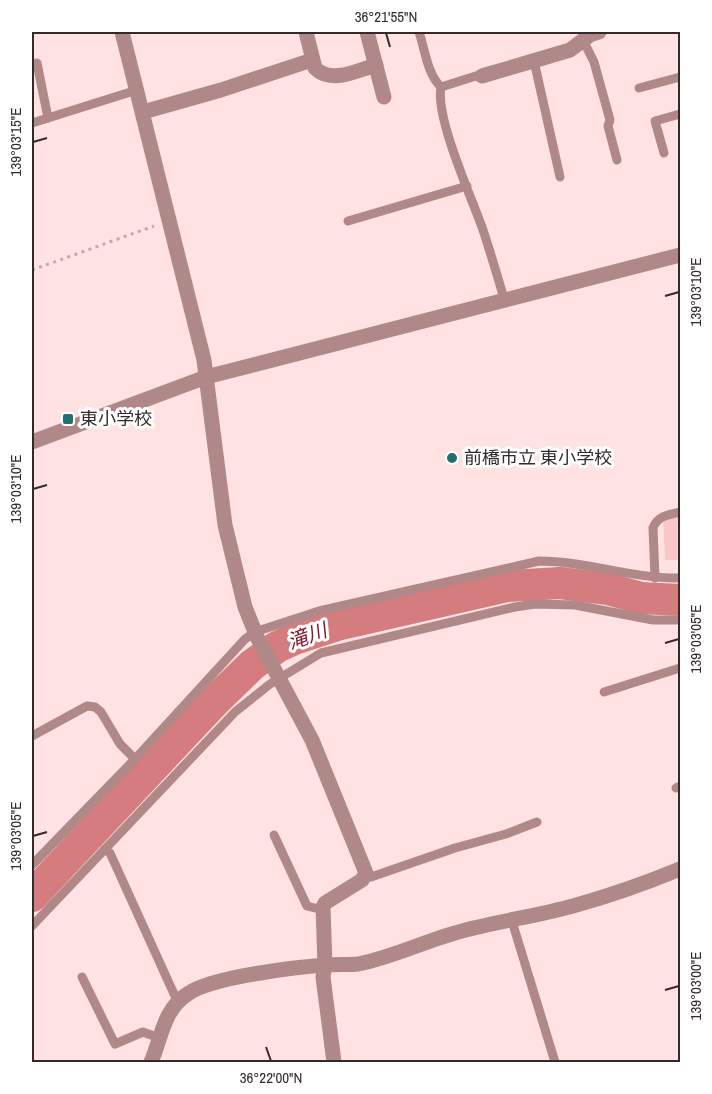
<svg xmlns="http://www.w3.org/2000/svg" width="712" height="1094" viewBox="0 0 712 1094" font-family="'Archivo Narrow','Noto Sans JP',sans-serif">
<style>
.green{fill:#f9c7c7}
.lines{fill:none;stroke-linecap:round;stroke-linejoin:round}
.river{stroke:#d57c7e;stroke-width:32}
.path{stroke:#c2aaaa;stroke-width:3;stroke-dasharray:3 4.5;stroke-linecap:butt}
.lane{stroke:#b18888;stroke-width:9}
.street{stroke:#b18888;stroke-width:15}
.ticks{fill:none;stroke:#342a2a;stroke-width:2}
.poi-dot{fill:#226e71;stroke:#fff;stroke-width:2}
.labels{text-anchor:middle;stroke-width:6;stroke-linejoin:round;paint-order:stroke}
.poi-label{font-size:18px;fill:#342a2a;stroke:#fff;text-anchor:start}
.water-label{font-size:20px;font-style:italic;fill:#831828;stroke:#fff}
.neatline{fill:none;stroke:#342a2a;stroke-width:2}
.ticks-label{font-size:15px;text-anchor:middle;fill:#342a2a}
</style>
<rect width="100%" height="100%" fill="#ffe2e1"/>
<polygon class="green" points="680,512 680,560 665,560 663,517"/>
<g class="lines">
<polyline class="river" points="32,896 214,702 252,665 277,647 297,638 337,625 507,586 560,583 608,589 641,598 680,600"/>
<polyline class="path" points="32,270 154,226"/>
<g class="lane">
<path d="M419,32C425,49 427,74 441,87"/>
<polyline points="583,40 594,62 610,120 608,126 617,160"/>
<polyline points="534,61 560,177"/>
<polyline points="37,63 48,118"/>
<path d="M482,76L479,75L441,87C435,118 472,198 483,230C491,254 498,278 505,302"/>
<polyline points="639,88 680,77"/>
<polyline points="32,123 137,90"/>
<polyline points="664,153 655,121 680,114"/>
<polyline points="348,221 467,186"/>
<path d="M655,578L653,528C658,515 669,515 680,512"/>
<polyline points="604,692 680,668"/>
<polyline points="32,736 87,706 95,707 101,712 120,744 135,759"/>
<polyline points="676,788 680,786"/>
<polyline points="274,835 307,906 323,910"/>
<polyline points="105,849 110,853 174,994 179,1000"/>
<path d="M32,865L135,759L245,639L255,632L319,611L539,561C587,561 633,579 680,578"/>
<polyline points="365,877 371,877 455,848 506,834 537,822"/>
<polyline points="511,918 555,1062"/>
<polyline points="32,926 235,712 270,684 321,653 515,607 535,604 575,605 653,620 680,620"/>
<polyline points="82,977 115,1044 143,1032 159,1038"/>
</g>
<g class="street">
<polyline points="122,32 204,360 225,525 245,607 257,637 312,740 366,873 362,880 325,903 323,907 325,965 323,977 334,1062"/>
<path d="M306,32L315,68C331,84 356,71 376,65"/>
<polyline points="367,32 384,97"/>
<polyline points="482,76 570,50 590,35 599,32"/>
<polyline points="143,112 221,90 312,60"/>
<polyline points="32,442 206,377 680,255"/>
<path d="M151,1062C162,1037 163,1009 189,993C213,977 296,967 326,965C337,964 348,965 358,964C394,957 427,940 462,931C499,921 537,916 573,906C609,896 646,883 680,869"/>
</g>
</g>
<path class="ticks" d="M386,33L390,47M33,142L47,138M665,296L679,292M33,489L47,485M665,643L679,639M33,836L47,832M665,990L679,986M266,1047L271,1061"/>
<g class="poi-dot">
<rect x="62" y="413" width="12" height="12" rx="3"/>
<circle cx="452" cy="458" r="6"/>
</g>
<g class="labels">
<g class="poi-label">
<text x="80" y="425">東小学校</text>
<text x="464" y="464">前橋市立 東小学校</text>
</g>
<g class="water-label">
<text transform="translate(307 636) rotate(-20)" y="7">滝川</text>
</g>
</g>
<rect width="712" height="1094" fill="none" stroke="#ffffff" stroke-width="66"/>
<rect x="33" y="33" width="646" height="1028" class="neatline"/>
<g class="ticks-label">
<text x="386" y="22">36°21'55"N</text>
<text transform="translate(16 142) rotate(-90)" y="5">139°03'15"E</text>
<text transform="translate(696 292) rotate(-90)" y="5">139°03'10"E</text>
<text transform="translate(16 489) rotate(-90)" y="5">139°03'10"E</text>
<text transform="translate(696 639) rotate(-90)" y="5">139°03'05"E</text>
<text transform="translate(16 836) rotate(-90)" y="5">139°03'05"E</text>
<text transform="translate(696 986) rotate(-90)" y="5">139°03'00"E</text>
<text x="271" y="1083">36°22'00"N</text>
</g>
</svg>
